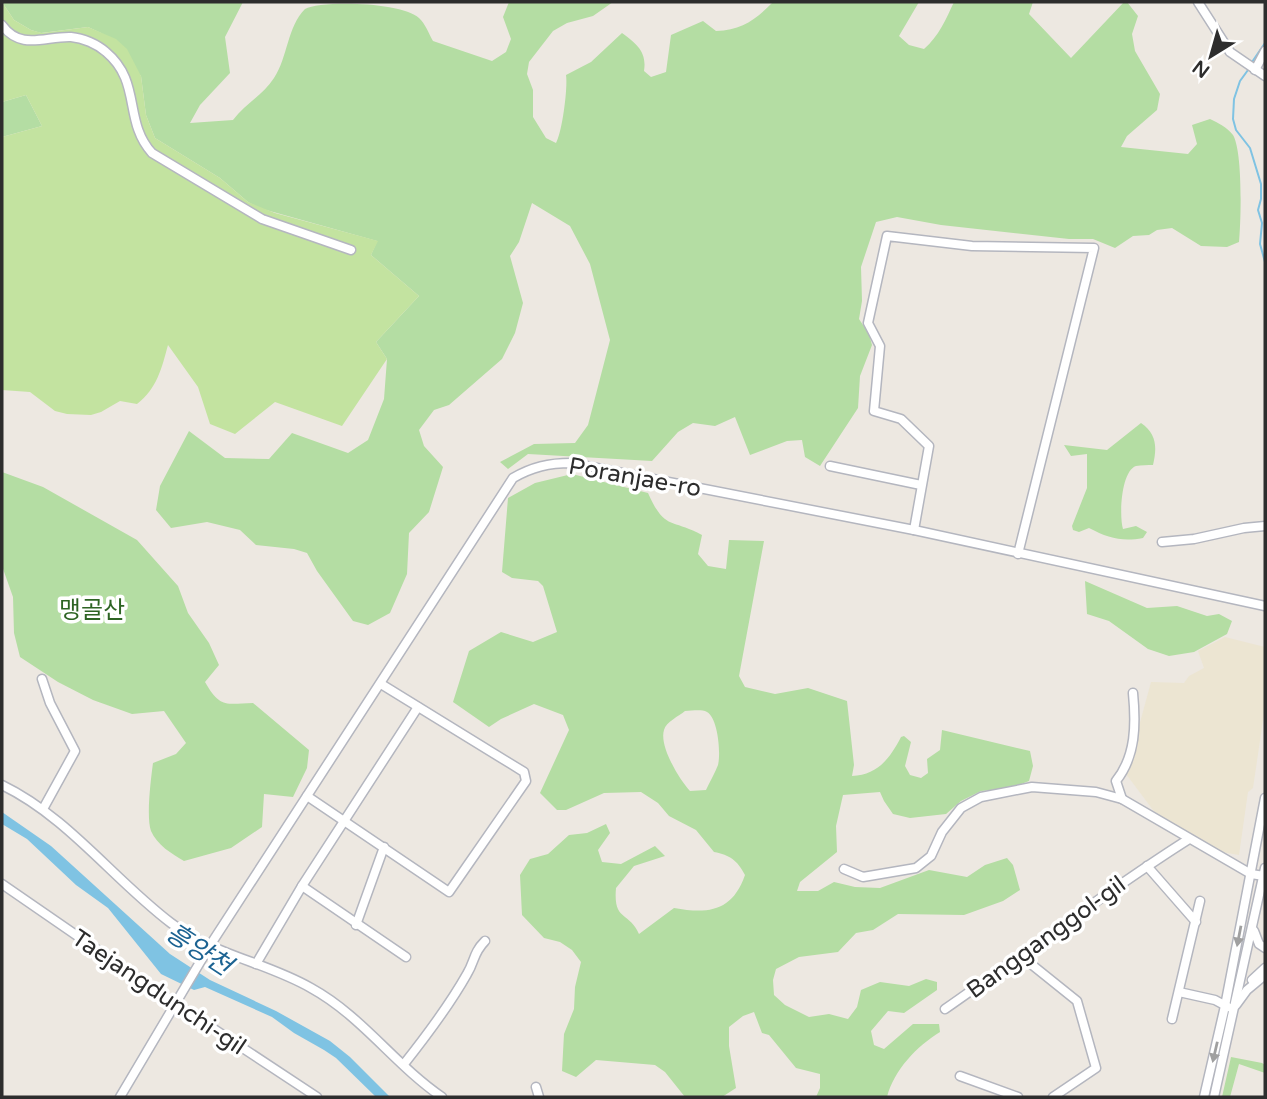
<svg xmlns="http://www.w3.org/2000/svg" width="1267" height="1099" viewBox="0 0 1267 1099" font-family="'Varela Round','Noto Sans KR',sans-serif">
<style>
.education{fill:#ece5d2}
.green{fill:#b4dda3;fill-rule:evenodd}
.pitch{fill:#c3e3a0}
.water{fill:#7fc3e3}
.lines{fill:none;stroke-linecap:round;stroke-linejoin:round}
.stream{stroke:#7fc3e3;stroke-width:2}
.minor-casing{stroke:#b4b6bf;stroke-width:11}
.minor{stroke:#fff;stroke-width:8}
.oneway{fill:#a0a0a0}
.labels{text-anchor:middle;stroke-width:7;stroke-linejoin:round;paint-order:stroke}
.street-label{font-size:24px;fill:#2d2d2d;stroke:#fff}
.park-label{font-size:24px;fill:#2d6423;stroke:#fff}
.water-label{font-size:26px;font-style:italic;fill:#1c6392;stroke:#fff}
</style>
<rect width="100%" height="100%" fill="#ede8e1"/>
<polygon class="education" points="1225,637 1265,647 1265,707 1253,788 1248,792 1239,855 1215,851 1159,818 1126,774 1151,682 1184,683 1189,676 1204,668 1198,651"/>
<g class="green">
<path d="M2,2H243L225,37L230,73L200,105L190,123L233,120C245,104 263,95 274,78C288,57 287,27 305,9C321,0 403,2 419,18C425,23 429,34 433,41L492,61L506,52L511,39L503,17L509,2H613L593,16L567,23L553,31L529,62L527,74L533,90V117L546,138L556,143C562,133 568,88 566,75L591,62L622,33C637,44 647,52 644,71L651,77L666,72L671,35L703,21L716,31C742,30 755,20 773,2H919L899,36L909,45L924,49C939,36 946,19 954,2H1033L1029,14L1071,58L1124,2H1127L1138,16L1132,34L1135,51L1160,94L1157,110L1127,136L1121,147L1188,154L1197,144L1192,125L1210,119C1218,123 1227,127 1233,135C1243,152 1241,221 1239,242L1227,247L1201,246L1172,228L1157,230L1149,235L1133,236L1115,248L1093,239H1069L941,225L897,217L876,222L861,267L862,301L859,319L869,334L872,345L860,376L858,408L820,466L805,457L802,440L787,441L750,455L735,417L715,426L693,423L678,432L652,461L528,454L508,469L500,462L534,444L575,443L588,425L610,340L590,264L570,226L532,203L519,242L510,256L523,303L515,333L502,359L449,405L434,410L419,430L424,446L443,467L429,512L409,533L407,574L390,613L368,625L353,621L317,571L307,553L294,549L256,545L240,530L207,522L171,528L156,510L160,486L189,431L225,458L269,459L292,433L348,453L368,440L384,399L387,359L376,342L419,296L371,255L377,241L259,208L248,202L220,178L155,138L146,115L141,76L101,33L88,27L41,33L31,30L14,20Z"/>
<polygon points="26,95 42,126 2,137 2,102"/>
<path d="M1141,423C1157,434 1157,448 1153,465C1148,465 1141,465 1136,466C1121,471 1119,516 1123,529L1136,526L1147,532L1143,538C1122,542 1108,538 1089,528L1079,532L1073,530L1072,526L1087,488V454L1071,456L1064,445L1107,450Z"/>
<path d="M2,472L43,487L137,540L178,586L188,613L209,643L219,665L205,682C220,708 225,704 253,703L309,750L307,768L293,797L264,794L262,827L231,848L184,861C172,854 157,845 151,831C146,817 151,778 153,763L176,754L186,743L164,711L132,714L93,700L58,682L20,657L14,633L13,597L2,566Z"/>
<path d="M572,474L648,493C665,531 671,518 702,535L698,554L708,566L726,569L729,540L764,541L739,676L745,687L775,694L808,688L847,701L854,765L852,776C878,775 890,758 901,737L904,736L911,742L905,766L910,775L921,778L928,773L927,759L940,750L942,730L1030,751L1033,766L1029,781L1011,788L981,791L961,801L946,814L910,818L893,814L884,801L880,792L843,795L836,826L837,852L800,882L797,891H818L834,882L855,887L880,888L929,870L967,877L985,865L1007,858L1013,865L1020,890L1003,901L964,915L898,914L873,930L856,933L838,952L799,957L776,969L773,980L774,995L785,1005L809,1017L829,1014L848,1019L857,1007L861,990L880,982L909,986L926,979L937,982V990L904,1013L888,1011L871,1031L874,1045L884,1049L913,1024H939L940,1032C917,1046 894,1070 887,1097H816L820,1088V1074L796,1068L769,1035L762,1033L754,1012L743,1016L729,1027V1046L736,1088L722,1097H685L665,1072L655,1065L596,1060L576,1077L562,1071L564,1034L574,1009L575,987L581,962L572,950L560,942L544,938L522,915L520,875L530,859L548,854L569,835L587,833L606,824L610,833L598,850L602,862L621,864L655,846L665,856L634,866L616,888C613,922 629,911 639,934L674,908C708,914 732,912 745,875C737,860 730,855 714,852L696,830L669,816L658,803L641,792L604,793L566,810H557L540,793L569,730L563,715L534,704L501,719L489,727L453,702L469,651L501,632L533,642L557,632L543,586L538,581L512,578L502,572L508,498L535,483ZM685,711C692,711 701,709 707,712C718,718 721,753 718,765C715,773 710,781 706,790L690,791C679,779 659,746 664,730C666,722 679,716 685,711Z"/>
<polygon points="1085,581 1147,608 1177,606 1207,616 1219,614 1232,621 1227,634 1194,652 1169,656 1148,649 1109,621 1087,614"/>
<polygon points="1231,1057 1262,1063 1265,1065 1265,1073 1239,1064 1230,1097 1222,1097"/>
</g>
<path class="pitch" d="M2,2L14,20L31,30L42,33L88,27L116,39L127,49L141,76L146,115L155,138L220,178L248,202L275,213L378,241L371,255L419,296L376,342L387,359L342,426L275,402L235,434L210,424L198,387L168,345C162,367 157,389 137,404L120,401L101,412L91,415L67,414L55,411L30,392L2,390V137L42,126L26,95L2,102Z"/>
<polygon class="water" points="2,812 51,846 170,954 210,980 276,1011 330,1041 350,1057 390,1097 376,1097 336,1058 324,1050 294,1033 272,1017 205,987 194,990 161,974 108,908 76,885 27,839 2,824"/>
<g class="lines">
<g class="stream">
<polyline points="1252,62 1265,43"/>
<polyline points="1248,70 1240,81 1234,99 1233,119 1236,130 1250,148 1261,184 1261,199 1258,210 1262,223 1260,244 1265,262"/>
</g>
<defs>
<g id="minor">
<polyline points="1198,2 1230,52 1265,76"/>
<path d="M2,25C21,51 45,36 71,37C83,38 97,44 106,52C142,82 123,121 152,153L262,219L351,250"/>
<polyline points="1255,70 1265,51"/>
<polyline points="830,466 921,485"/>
<polyline points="914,530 929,446 901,419 874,411 880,346 868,323 887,236 972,246 1094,248 1018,554"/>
<polyline points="1162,542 1194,539 1244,528 1265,526"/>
<polyline points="42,679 50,703 75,751 43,809"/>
<path d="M2,785C68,817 113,879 171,923C213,955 266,962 311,988C362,1016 395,1065 442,1097"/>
<polyline points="307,796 449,892 526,781 524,772 381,684"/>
<path d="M1122,799L1116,781C1136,756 1136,724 1133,693"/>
<polyline points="1147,866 1196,922"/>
<polyline points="844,869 863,877 916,868 931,856 942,832 961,808 981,797 1032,787 1096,792 1122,799 1251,874 1264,876"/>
<polyline points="2,884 176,1004 317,1097"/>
<polyline points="302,886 406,957"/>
<polyline points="356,925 384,847"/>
<polyline points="1254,931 1259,944 1265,948"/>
<polyline points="1021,956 1077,1001 1096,1068 1053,1097"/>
<polyline points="256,964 302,886 418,707"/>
<polyline points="1252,980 1265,968"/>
<polyline points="1179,992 1215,1000 1228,1007"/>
<polyline points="1236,1005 1247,990 1265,975"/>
<path d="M945,1009C1027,952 1105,892 1189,839"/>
<polyline points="1172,1019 1200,901"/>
<path d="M404,1064C427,1035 449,1006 467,974C475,961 473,953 485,941"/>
<polyline points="960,1076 1018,1097"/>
<polyline points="536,1087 539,1097"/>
<path d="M120,1097L209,947L513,478C532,467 549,463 571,463L914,530L1265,606"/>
<polyline points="1204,1097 1225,1006 1265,798"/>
<polyline points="1214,1097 1265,868"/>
</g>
</defs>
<use href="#minor" class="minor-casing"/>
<use href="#minor" class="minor"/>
</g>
<defs><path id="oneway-solid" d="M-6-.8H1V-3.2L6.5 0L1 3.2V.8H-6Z" transform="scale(1.75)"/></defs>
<g class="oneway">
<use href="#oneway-solid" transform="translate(1239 936) rotate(101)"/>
<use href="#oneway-solid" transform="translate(1215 1052) rotate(103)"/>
</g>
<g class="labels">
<g class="street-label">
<text transform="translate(635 477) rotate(10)" y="8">Poranjae-ro</text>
<text transform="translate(1046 937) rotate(-36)" y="8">Bangganggol-gil</text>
<text transform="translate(159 992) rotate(34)" y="8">Taejangdunchi-gil</text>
</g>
<g class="park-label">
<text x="92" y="618">맹골산</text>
</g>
<g class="water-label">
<text transform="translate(199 949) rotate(33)" y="9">흥양천</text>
</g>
</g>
<rect width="1267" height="1099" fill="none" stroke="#2d2d2d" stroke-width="7"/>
<g transform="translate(1211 56) rotate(217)" stroke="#ffffff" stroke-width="5" paint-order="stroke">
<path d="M0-5L12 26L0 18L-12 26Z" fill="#2d2d2d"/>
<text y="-10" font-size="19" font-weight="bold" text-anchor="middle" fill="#2d2d2d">N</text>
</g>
</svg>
